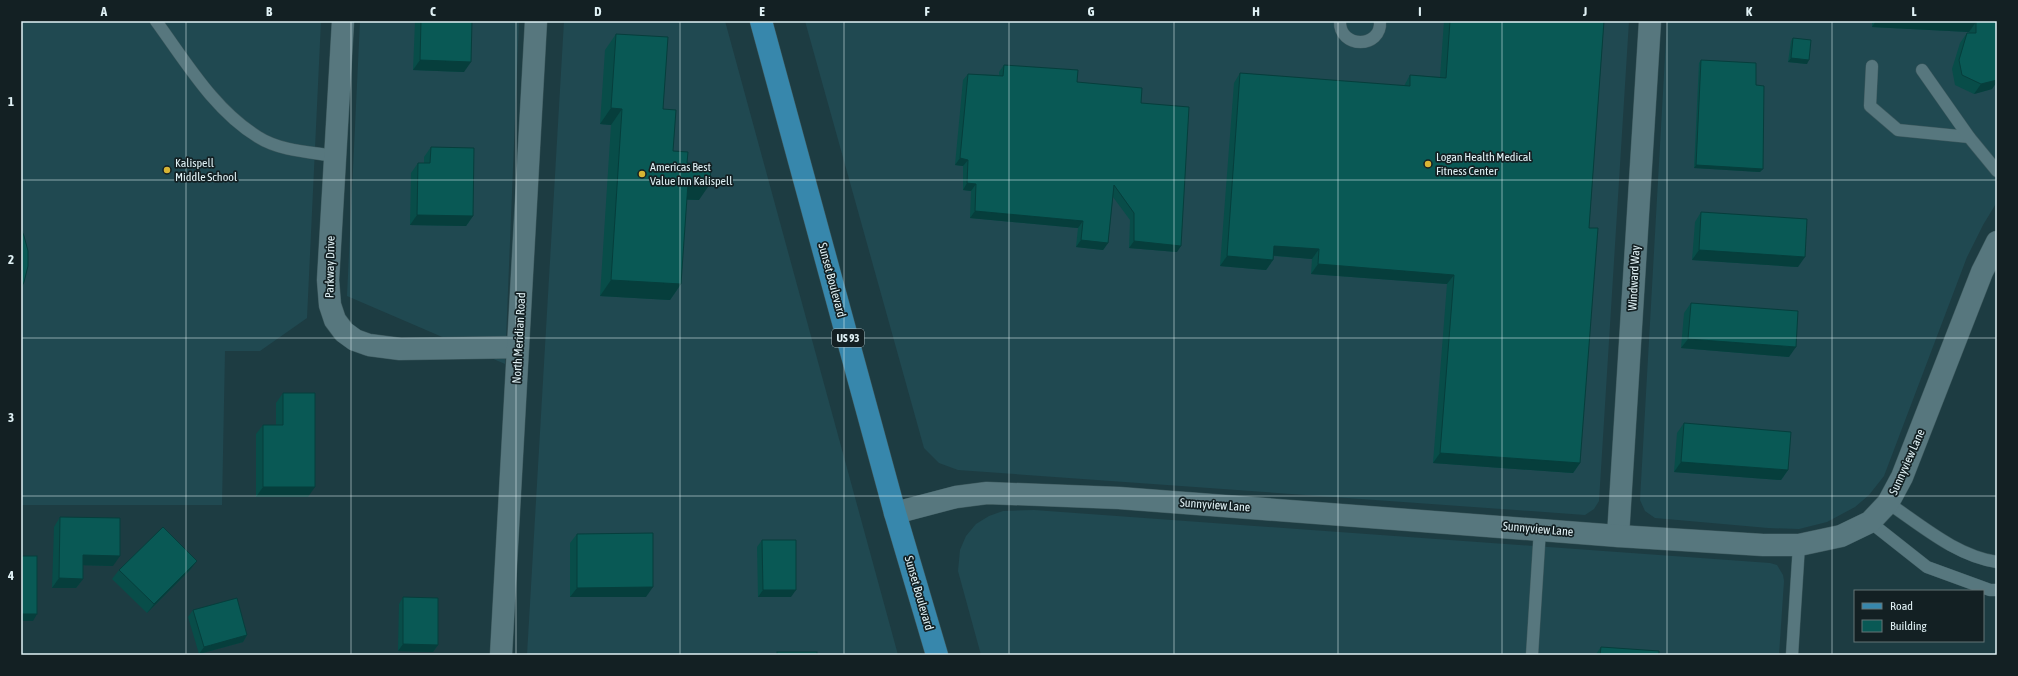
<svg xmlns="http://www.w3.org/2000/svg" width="2018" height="676" viewBox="0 0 2018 676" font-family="'Asap Condensed',sans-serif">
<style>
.built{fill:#204951}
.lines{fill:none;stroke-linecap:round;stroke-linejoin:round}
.lane-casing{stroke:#3d595e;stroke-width:13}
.street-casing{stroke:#3d595e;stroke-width:23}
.secondary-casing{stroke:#3d595e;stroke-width:23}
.primary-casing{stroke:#3d595e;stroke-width:23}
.lane{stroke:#57777e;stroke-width:12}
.street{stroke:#57777e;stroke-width:22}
.secondary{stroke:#57777e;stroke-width:22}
.primary{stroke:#3787ac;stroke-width:22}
.wall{fill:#084d49}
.shaded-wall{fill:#063e3c}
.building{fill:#095955;stroke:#063e3c}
.grid{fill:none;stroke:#e1f2f6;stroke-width:1;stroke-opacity:0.55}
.poi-dot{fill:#d8b434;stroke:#132023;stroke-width:1.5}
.labels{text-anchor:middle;stroke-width:3.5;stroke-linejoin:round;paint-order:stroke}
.shield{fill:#132023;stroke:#a3b3b7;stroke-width:1}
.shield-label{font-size:11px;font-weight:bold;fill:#e1f2f6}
.poi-label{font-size:12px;fill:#e1f2f6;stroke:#132023;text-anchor:start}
.street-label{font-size:12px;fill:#e1f2f6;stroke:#132023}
.neatline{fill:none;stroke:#e1f2f6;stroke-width:1.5}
.grid-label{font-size:13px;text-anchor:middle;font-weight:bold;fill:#e1f2f6}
</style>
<rect width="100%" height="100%" fill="#1d3c42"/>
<g class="built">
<polygon points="21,21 321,21 307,318 260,351 225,351 222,505 21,505"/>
<polygon points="360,21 519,21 505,364 347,296"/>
<polygon points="564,21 725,21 898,655 527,655"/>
<polygon points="805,21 1629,21 1599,501 1594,509 1585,515 958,470 939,463 924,448"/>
<polygon points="1667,21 1997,21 1997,202 1983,225 1967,257 1884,476 1869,495 1855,507 1827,522 1799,529 1768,528 1655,518 1645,511 1640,500"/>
<polygon points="1034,510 1770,563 1777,565 1783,575 1784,581 1779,655 981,655 958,571 960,550 966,536 976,524 989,516 1003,511"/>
</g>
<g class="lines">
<defs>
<g id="lane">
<path d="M156,21C186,62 214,110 258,137C280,151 310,152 335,156"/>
<path d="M1340,21C1339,49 1382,49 1380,21"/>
<polyline points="1872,66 1870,106 1898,130 1969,137"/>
<polyline points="1922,70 1969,137 1997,171"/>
<path d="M1888,503C1921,525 1956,556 1997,562"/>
<polyline points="1870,522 1927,567 1990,590 1997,590"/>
<polyline points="1532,655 1540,529"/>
<polyline points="1792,655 1799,545"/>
</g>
<g id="street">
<polyline points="343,21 328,280 330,305 335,320 344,332 355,340 369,345 400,349 518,347"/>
<polyline points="1618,536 1650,21"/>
</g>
<g id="secondary">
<polyline points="895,513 956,497 987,493 1119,498 1618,536 1763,545 1799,545 1841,536 1870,522 1888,503 1902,477 1982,272 1997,242"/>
<polyline points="501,655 536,21"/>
</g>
<polyline id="primary" points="761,21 895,513 937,655"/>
</defs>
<use href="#lane" class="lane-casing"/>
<use href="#street" class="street-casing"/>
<use href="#secondary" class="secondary-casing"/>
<use href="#primary" class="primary-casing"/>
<use href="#lane" class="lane"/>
<use href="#street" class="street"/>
<use href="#secondary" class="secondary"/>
<use href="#primary" class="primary"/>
</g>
<g class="wall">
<polygon points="415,21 472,21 464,72 413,70"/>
<polygon points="1444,21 1604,21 1589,228 1580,463 1573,473 1433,463 1447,284 1311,274 1312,259 1274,256 1273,260 1266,270 1220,266 1234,83 1240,73 1404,86 1410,75 1440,77"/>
<polygon points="1872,21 1997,21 1992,89 1974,94 1955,85 1952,69 1960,43 1967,33 1969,33 1969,32 1872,27"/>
<polygon points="616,34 663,109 673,151 687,163 699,200 686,200 681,284 670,300 600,296 611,125 600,124 605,50"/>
<polygon points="1793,38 1807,64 1788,62 1791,41"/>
<polygon points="1701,60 1756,85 1763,169 1760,172 1694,168 1699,63"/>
<polygon points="1004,65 1077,82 1141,103 1177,252 1129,248 1130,220 1113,197 1108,243 1103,250 1076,247 1078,228 970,218 971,191 963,190 963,166 955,165 963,80 968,74 999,75 999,72"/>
<polygon points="431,147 473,216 466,226 410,225 411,173 418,163 424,163 424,157"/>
<polygon points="1701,212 1798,267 1692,260 1695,222"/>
<polygon points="1691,303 1789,357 1681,348 1684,313"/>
<polygon points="283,393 308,497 256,497 256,434 263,425 276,425 276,403"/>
<polygon points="1684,423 1788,470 1781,480 1674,472 1677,433"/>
<polygon points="60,517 113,566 83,565 83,579 76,588 52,588 54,527"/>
<polygon points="577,534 646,597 570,597 570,543"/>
<polygon points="762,540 791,597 758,597 757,547"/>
<polygon points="197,561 190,570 147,613 112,579 119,570"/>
<polygon points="403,597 438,645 433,652 398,651 399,604"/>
<polygon points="193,610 247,635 243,642 199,654 188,617"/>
<polygon points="1601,647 1659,655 1596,655 1596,654"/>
</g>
<g class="shaded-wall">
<polygon points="1876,21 1959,21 1976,22 1969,32 1872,27"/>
<polygon points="1791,58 1809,60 1807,64 1788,62"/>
<polygon points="420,60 471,62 464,72 413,70"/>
<polygon points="1997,80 1997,82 1992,89 1974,94 1981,84"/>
<polygon points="611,108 622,109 611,125 600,124"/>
<polygon points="960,158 968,160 963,166 955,165"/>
<polygon points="1696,165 1763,169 1760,172 1694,168"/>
<polygon points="688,183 710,184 699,200 676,199"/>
<polygon points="967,183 976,184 971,191 963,190"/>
<polygon points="975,211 1083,221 1078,228 970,218"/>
<polygon points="417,215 473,216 466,226 410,225"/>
<polygon points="1081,240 1108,243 1103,250 1076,247"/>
<polygon points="1134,241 1181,246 1177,252 1129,248"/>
<polygon points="1274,246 1319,249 1312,259 1268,255"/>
<polygon points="1699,250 1805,257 1798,267 1692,260"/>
<polygon points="1227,256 1273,260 1266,270 1220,266"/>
<polygon points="1318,264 1454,275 1447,284 1311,274"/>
<polygon points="611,280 681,284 670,300 600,296"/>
<polygon points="1688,339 1796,347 1789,357 1681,348"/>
<polygon points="1440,453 1580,463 1573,473 1433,463"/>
<polygon points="1681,462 1788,470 1781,480 1674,472"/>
<polygon points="263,487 315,487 308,497 256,497"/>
<polygon points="83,555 120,556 113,566 77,565"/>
<polygon points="197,561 190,570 147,613 154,604"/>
<polygon points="59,578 83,579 76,588 52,588"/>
<polygon points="653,587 646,597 570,597 577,588"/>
<polygon points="763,590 796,590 791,597 758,597"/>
<polygon points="21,614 37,614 33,621 21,621"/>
<polygon points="247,635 243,642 199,654 204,647"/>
<polygon points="403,644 438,645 433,652 398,651"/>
</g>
<g class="building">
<polygon points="421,21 472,21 471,62 420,60"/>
<polygon points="1450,21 1604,21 1589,228 1598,228 1580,463 1440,453 1454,275 1318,264 1319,249 1274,246 1273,260 1227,256 1240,73 1410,86 1410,75 1446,78"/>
<polygon points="1959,21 1997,21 1997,80 1981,84 1962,75 1959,60 1967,33 1976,33 1976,22"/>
<polygon points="616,34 668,37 663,109 676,110 673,151 688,152 687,163 711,165 710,184 688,183 681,284 611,280 622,109 611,108"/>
<polygon points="1793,38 1811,40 1809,60 1791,58"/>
<polygon points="1701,60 1756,63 1756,85 1764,86 1763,169 1696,165"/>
<polygon points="1004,65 1078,70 1077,82 1142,88 1141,103 1189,107 1181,246 1134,241 1134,213 1114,185 1108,243 1081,240 1083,221 975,211 976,184 967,183 968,160 960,158 968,74 1003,76"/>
<polygon points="431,147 474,148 473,216 417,215 418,163 430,163"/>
<polygon points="1701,212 1807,219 1805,257 1699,250"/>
<polygon points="21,229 24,236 28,251 28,266 24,282 21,288"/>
<polygon points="1691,303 1798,311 1796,347 1688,339"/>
<polygon points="283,393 315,393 315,487 263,487 263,425 283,425"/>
<polygon points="1684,423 1791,432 1788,470 1681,462"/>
<polygon points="60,517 120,518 120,556 83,555 83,579 59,578"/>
<polygon points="163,527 197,561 154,604 119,570"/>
<polygon points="653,533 653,587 577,588 577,534"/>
<polygon points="762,540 796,540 796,590 763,590"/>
<rect x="21" y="556" width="16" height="58"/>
<polygon points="403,597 438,598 438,645 403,644"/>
<polygon points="237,598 247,635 204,647 193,610"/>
<polygon points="1601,647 1659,651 1659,655 1600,655"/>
<rect x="777" y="652" width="40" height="3"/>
</g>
<path class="grid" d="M186,21V655M351,21V655M516,21V655M680,21V655M844,21V655M1009,21V655M1174,21V655M1338,21V655M1502,21V655M1667,21V655M1832,21V655M21,180H1997M21,338H1997M21,496H1997"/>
<g class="poi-dot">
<circle cx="1428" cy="164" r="4"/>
<circle cx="167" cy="170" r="4"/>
<circle cx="642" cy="174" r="4"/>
</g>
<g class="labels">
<rect class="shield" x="832" y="329" width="32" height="18" rx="3"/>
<g class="shield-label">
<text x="848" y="342">US 93</text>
</g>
<g class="poi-label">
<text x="1436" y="161">Logan Health Medical<tspan x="1436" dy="14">Fitness Center</tspan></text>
<text x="175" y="167">Kalispell<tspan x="175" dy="14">Middle School</tspan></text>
<text x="650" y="171">Americas Best<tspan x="650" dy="14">Value Inn Kalispell</tspan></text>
</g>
<g class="street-label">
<text transform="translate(330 267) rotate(-89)" y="4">Parkway Drive</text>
<text transform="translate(1634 278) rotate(-87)" y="4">Windward Way</text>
<text transform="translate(832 280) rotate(75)" y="4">Sunset Boulevard</text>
<text transform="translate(519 338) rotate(-87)" y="4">North Meridian Road</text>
<text transform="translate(1907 462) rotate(-66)" y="4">Sunnyview Lane</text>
<text transform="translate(1215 505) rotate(4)" y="4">Sunnyview Lane</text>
<text transform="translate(1538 529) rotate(5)" y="4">Sunnyview Lane</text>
<text transform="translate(919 593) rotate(74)" y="4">Sunset Boulevard</text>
</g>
</g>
<rect width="2018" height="676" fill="none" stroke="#132023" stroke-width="44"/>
<rect x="1854" y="590" width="130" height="52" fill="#132023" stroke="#657477"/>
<rect x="1862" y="603" width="20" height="6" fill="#3787ac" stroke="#657477"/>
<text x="1890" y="610" font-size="12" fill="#e1f2f6">Road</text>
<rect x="1862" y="620" width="20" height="12" fill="#095955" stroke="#657477"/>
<text x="1890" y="630" font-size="12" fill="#e1f2f6">Building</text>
<rect x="22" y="22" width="1974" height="632" class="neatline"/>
<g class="grid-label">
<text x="104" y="16">A</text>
<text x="269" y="16">B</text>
<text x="433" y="16">C</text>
<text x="598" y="16">D</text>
<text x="762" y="16">E</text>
<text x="927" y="16">F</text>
<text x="1091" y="16">G</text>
<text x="1256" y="16">H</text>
<text x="1420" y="16">I</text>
<text x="1585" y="16">J</text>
<text x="1749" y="16">K</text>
<text x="1914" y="16">L</text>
<text x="11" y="106">1</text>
<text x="11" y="264">2</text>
<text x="11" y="422">3</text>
<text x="11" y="580">4</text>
</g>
</svg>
